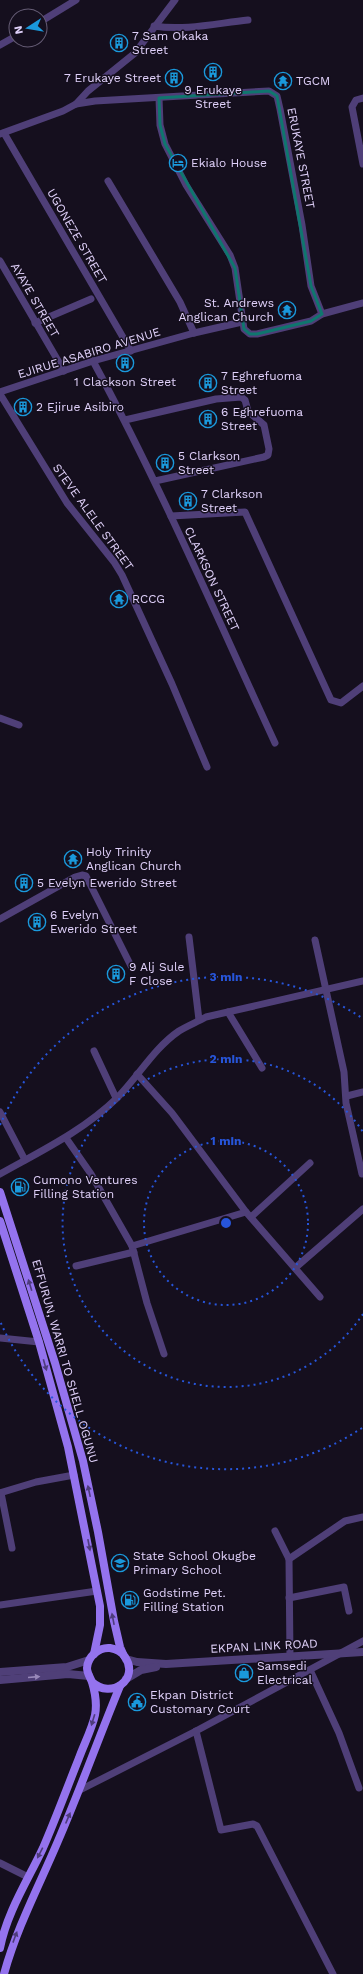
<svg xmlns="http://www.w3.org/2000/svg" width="363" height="1974" viewBox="0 0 363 1974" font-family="'Work Sans',sans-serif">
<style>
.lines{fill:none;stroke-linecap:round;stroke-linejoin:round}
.minor{stroke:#4f3f78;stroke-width:7}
.tertiary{stroke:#4f3f78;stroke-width:8}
.secondary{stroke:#9473ee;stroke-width:8}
.oneway{fill:#4e3c7c}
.oneway2{fill:#9888b9}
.marked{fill:none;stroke:#0f766e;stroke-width:3;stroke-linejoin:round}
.ring{fill:none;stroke:#2755da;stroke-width:2;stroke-dasharray:2 4}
.labels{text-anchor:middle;stroke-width:3;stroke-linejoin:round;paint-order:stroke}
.poi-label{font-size:12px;fill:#e0d1fa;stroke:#150f1e;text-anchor:start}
.street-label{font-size:12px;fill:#e0d1fa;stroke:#150f1e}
.centre{fill:#2755da;stroke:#150f1e;stroke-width:2}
.ring-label{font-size:12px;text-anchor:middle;font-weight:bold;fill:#2755da;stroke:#150f1e;stroke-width:3;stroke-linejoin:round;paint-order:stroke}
</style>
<rect width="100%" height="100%" fill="#150f1e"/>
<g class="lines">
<g class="minor">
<polyline points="40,22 76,0"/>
<path d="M154,26C185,31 218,23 248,20"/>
<polyline points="0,45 16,36"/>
<polyline points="159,98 160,125 165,144 186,185 230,255 235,268 244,329 250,334 257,334 311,321 322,314 363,303"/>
<polyline points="363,98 356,100 352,107 363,164"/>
<polyline points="76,104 88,91 135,53 175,0"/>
<polyline points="4,133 131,351"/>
<polyline points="0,134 63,111 76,104 95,101 269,91 277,96 280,109 302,225 311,286 322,314"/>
<polyline points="108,181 180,302 194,333"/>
<polyline points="0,261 64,371"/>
<polyline points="35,323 91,299"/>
<path d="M93,361C160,485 216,615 275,743"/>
<polyline points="0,392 93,361 194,333 242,322"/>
<polyline points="0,394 67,503 114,562 122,575 172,684 207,767"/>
<polyline points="125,420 216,399 241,397 245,400 248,411 264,425 269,449 268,455 264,457 155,481"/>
<polyline points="171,516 245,512 331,700 341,703 363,686"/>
<polyline points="0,718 19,725"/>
<polyline points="0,919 75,877 82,875 86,876 132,968"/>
<polyline points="189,937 199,1020"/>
<polyline points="315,940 344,1072 346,1103 362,1174"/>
<polyline points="228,1012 262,1068"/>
<polyline points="94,1051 116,1098"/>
<polyline points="137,1074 172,1113 246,1212 320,1297"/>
<polyline points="347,1096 363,1092"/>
<polyline points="0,1112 25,1160"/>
<polyline points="66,1138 91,1174 132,1246 147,1303 164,1354"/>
<path d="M0,1174C41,1151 83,1131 117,1098C138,1077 154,1048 179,1031C187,1026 197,1022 206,1017L363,981"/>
<polyline points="251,1217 310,1163"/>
<polyline points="132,1246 246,1212"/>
<polyline points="76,1266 134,1252"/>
<polyline points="295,1268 363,1209"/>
<polyline points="0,1338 39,1342"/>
<polyline points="0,1493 36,1482 74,1475"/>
<polyline points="1,1493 12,1548"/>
<polyline points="275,1531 289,1559 290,1657"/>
<polyline points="289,1559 345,1521 363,1517"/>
<polyline points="289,1598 344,1587 349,1611"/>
<polyline points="0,1605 97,1591"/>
<polyline points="310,1670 339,1733 359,1788"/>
<polyline points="196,1731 221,1830 253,1824 257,1826 333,1974"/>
<polyline points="80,1790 196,1731 363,1641"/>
<polyline points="0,1863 28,1877"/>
</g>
<g class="tertiary">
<polyline points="126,1659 137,1662 166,1664 363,1652"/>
<polyline points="0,1672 67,1667 89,1660"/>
<polyline points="126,1679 141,1670 156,1667"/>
<polyline points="0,1680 68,1674 89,1676"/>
</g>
<g class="secondary">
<polyline points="0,1192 55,1363 83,1461 98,1532 114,1621 120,1647 124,1656"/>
<polyline points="0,1221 39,1342 68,1447 100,1606 100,1625 94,1654"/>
<path d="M0,1948C7,1912 28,1880 43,1848C56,1818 67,1788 79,1758C84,1744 92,1729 95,1715C97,1705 95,1692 92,1682C90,1677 87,1673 87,1668C88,1656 99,1647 110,1648C116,1649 122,1652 125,1657C140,1679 111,1700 92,1682"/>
<path d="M4,1974C17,1927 39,1886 58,1841C80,1790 99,1737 120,1686"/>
</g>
</g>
<defs><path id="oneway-solid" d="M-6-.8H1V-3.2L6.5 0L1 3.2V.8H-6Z"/></defs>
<g class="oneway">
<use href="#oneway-solid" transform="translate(30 1285) rotate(-107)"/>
<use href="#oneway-solid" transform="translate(45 1365) rotate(74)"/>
<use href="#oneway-solid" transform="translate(89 1491) rotate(-102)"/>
<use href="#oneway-solid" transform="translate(89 1545) rotate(79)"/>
<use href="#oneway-solid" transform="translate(113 1619) rotate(-101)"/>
<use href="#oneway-solid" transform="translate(93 1720) rotate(107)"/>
<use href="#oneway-solid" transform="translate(68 1818) rotate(-67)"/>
<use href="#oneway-solid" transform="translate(40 1853) rotate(117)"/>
<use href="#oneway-solid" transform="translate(15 1937) rotate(-70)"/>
</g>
<use class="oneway2" href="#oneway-solid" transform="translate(34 1677) rotate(-5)"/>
<path class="marked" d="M269,91L277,96L311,286L322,314L311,321L257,334H250L244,329L235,268L165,144L160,125L159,98Z"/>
<g class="ring">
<circle cx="226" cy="1223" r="82"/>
<path d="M363 1314A164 164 0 1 1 363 1132"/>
<path d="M362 1428A246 246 0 0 1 0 1321M0 1125A246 246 0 0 1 362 1018"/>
</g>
<defs>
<symbol id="building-ring" viewBox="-11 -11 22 22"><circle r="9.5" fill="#150f1e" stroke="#1a99dc" stroke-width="1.5"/><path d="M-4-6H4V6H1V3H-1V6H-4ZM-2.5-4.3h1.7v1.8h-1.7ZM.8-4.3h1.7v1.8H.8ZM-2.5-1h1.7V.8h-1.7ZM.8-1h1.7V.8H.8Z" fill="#1a99dc"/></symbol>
<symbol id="temple-ring" viewBox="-11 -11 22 22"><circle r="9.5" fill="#150f1e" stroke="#1a99dc" stroke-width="1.5"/><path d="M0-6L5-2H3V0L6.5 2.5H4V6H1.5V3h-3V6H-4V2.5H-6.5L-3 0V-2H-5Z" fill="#1a99dc"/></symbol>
<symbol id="hotel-ring" viewBox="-11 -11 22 22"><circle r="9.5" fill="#150f1e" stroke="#1a99dc" stroke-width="1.5"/><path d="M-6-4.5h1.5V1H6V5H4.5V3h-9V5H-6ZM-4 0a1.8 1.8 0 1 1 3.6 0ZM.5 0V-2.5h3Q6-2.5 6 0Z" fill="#1a99dc"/></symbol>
<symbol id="fuel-ring" viewBox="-11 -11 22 22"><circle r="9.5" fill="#150f1e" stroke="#1a99dc" stroke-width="1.5"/><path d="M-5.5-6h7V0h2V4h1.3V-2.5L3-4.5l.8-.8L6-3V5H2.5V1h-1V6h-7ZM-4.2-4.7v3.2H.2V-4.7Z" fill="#1a99dc"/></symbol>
<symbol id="school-ring" viewBox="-11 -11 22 22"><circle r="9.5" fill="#150f1e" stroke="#1a99dc" stroke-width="1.5"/><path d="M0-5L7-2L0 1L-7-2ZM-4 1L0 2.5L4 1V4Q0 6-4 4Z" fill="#1a99dc"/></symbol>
<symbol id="shop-ring" viewBox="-11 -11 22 22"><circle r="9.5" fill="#150f1e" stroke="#1a99dc" stroke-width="1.5"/><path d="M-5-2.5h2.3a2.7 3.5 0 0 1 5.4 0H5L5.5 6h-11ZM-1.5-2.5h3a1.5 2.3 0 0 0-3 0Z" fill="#1a99dc"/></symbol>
<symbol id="civic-ring" viewBox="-11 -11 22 22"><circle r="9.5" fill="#150f1e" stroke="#1a99dc" stroke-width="1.5"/><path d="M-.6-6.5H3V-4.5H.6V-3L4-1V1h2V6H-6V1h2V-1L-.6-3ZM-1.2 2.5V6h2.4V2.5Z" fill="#1a99dc"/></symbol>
</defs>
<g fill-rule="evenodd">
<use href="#building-ring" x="109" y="33" width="20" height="20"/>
<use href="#building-ring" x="203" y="62" width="20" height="20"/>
<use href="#building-ring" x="164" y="68" width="20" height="20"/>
<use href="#temple-ring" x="273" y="71" width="20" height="20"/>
<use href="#hotel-ring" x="168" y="153" width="20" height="20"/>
<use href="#temple-ring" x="277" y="300" width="20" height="20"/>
<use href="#building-ring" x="115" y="353" width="20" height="20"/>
<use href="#building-ring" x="198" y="373" width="20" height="20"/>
<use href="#building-ring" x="13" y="397" width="20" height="20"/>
<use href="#building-ring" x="198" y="409" width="20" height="20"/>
<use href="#building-ring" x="155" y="453" width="20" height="20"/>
<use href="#building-ring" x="178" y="491" width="20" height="20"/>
<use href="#temple-ring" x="109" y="589" width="20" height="20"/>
<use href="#temple-ring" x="63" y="849" width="20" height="20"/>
<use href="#building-ring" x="14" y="873" width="20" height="20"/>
<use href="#building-ring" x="27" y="912" width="20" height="20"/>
<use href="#building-ring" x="106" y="964" width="20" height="20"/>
<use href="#fuel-ring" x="10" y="1177" width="20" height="20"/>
<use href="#school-ring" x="110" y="1553" width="20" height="20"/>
<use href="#fuel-ring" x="120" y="1590" width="20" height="20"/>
<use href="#shop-ring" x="234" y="1663" width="20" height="20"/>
<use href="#civic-ring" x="127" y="1692" width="20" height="20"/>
</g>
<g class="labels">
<g class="poi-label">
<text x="132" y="40">7 Sam Okaka<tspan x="132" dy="14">Street</tspan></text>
<text x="161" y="82" text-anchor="end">7 Erukaye Street</text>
<text x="296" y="85">TGCM</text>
<text x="213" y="94" text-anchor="middle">9 Erukaye<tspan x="213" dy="14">Street</tspan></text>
<text x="191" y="167">Ekialo House</text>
<text x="274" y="307" text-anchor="end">St. Andrews<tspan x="274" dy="14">Anglican Church</tspan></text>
<text x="221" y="380">7 Eghrefuoma<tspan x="221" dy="14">Street</tspan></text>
<text x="125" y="386" text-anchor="middle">1 Clackson Street</text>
<text x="36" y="411">2 Ejirue Asibiro</text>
<text x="221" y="416">6 Eghrefuoma<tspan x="221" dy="14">Street</tspan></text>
<text x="178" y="460">5 Clarkson<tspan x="178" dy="14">Street</tspan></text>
<text x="201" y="498">7 Clarkson<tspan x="201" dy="14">Street</tspan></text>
<text x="132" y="603">RCCG</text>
<text x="86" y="856">Holy Trinity<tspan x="86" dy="14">Anglican Church</tspan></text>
<text x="37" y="887">5 Evelyn Ewerido Street</text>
<text x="50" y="919">6 Evelyn<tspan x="50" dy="14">Ewerido Street</tspan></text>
<text x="129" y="971">9 Alj Sule<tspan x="129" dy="14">F Close</tspan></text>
<text x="33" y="1184">Cumono Ventures<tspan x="33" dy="14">Filling Station</tspan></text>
<text x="133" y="1560">State School Okugbe<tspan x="133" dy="14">Primary School</tspan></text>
<text x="143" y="1597">Godstime Pet.<tspan x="143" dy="14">Filling Station</tspan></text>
<text x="257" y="1670">Samsedi<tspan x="257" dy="14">Electrical</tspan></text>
<text x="150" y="1699">Ekpan District<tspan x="150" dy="14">Customary Court</tspan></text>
</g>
<g class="street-label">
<text transform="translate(301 158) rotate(79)" y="4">ERUKAYE STREET</text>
<text transform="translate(77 236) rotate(60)" y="4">UGONEZE STREET</text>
<text transform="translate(35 300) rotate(60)" y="4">AYAYE STREET</text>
<text transform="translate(89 353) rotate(-17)" y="4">EJIRUE ASABIRO AVENUE</text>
<text transform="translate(93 517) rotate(54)" y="4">STEVE ALELE STREET</text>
<text transform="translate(212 579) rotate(65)" y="4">CLARKSON STREET</text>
<text transform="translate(65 1361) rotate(74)" y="4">EFFURUN, WARRI TO SHELL OGUNU</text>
<text transform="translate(264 1646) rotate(-3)" y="4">EKPAN LINK ROAD</text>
</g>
</g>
<circle cx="226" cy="1223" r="6" class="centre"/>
<g class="ring-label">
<text x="226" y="981">3 min</text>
<text x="226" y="1063">2 min</text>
<text x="226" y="1145">1 min</text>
</g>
<g transform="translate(28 28) rotate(258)"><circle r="19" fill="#150f1e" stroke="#665d76"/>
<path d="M0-3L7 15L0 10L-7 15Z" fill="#1a99dc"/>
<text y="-6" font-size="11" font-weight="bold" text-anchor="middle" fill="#e0d1fa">N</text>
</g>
</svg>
